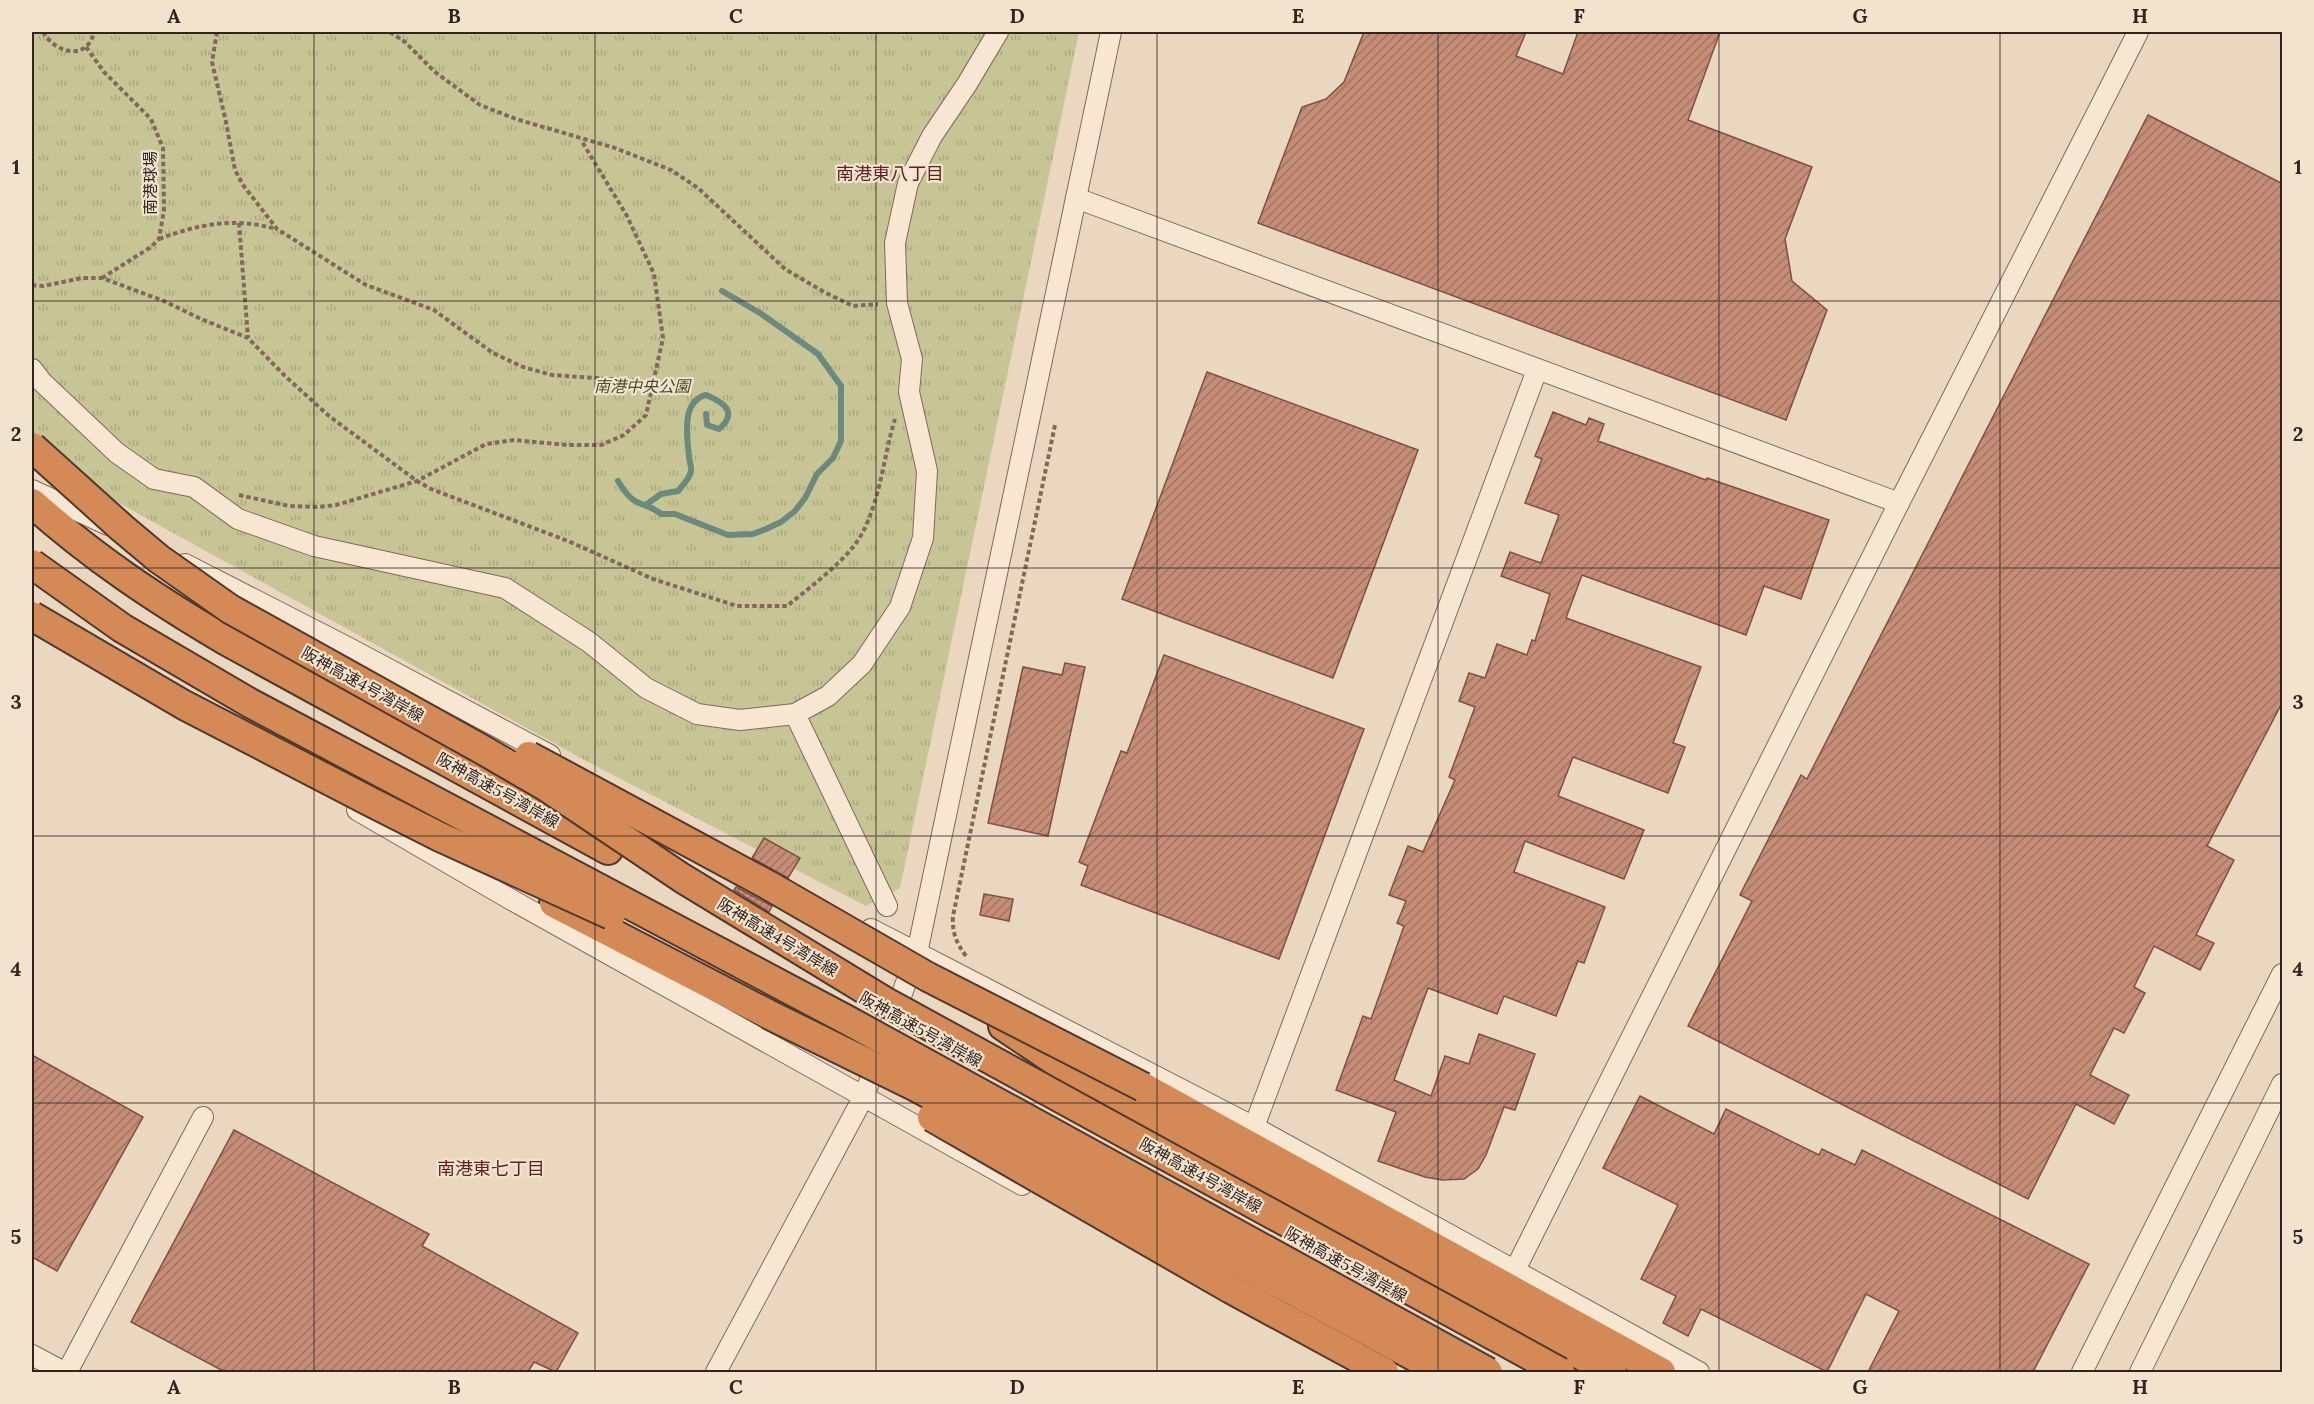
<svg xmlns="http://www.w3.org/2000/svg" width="2314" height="1404" viewBox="0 0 2314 1404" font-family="Lora,'Noto Sans JP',serif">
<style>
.park{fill:url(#park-tufts)}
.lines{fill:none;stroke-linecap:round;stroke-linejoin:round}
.stream{stroke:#6b897d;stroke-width:6}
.building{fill:url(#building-hatch);stroke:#7f5041;stroke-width:1.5}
.minor-casing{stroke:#816959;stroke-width:22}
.highway-casing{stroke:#4f382e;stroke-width:32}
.path{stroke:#816959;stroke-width:4;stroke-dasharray:4.5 3;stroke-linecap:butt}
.minor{stroke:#f6e6d2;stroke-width:20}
.highway{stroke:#d48a56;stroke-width:28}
.highway-bridge-casing{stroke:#4f382e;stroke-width:32;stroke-linecap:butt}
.highway-bridge{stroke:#d48a56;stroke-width:28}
.grid{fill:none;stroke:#32241d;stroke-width:1.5;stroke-opacity:0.55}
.labels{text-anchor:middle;stroke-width:4.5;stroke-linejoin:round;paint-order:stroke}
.street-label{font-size:16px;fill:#32241d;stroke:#f2e3cf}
.park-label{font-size:16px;font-style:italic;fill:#494d25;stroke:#f2e3cf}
.neighbourhood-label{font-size:18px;fill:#5b231f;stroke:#f2e3cf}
.neatline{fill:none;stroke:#32241d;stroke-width:2}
.grid-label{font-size:20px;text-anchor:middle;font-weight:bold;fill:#32241d}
</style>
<defs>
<pattern id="park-tufts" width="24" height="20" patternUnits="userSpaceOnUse" patternTransform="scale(1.5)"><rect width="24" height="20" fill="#c7c595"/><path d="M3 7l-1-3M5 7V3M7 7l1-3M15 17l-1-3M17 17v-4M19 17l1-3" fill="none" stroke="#aba980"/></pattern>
<pattern id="building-hatch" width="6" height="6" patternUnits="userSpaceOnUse" patternTransform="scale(1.5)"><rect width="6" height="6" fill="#c58d78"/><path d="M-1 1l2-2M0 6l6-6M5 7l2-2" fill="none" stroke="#a17362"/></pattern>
</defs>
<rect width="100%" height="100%" fill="#ead7c0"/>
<polygon class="park" points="32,32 1079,32 900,888 866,906 588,762 32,455"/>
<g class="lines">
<g class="stream">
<path d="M618,481C623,489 629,499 639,503C648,507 653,507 661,514H675L728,535L753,534L766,529L781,522L795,511L805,498L817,474L833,458L841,441V386L818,354L760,313L722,291"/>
<path d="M647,504L661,494L678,491C683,485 690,478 691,471C692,467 689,461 689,457C687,437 681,401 706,395C723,402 739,412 719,429L707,425L706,414"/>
</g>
</g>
<g class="building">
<polygon points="1364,32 1526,32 1516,56 1563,74 1578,32 1720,32 1688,120 1812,167 1785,239 1792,281 1827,310 1786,420 1258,223 1302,107 1326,99 1344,82"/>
<polygon points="2148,115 2283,184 2283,701 2207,846 2234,860 2196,935 2214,943 2200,970 2154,946 2134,987 2145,993 2124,1033 2114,1028 2090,1075 2129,1095 2114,1124 2076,1104 2028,1199 1688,1026 1752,901 1740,895 1801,775 1807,779"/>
<polygon points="1207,372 1418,450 1333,678 1122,599"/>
<polygon points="1553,412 1586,425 1589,418 1604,424 1598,441 1706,480 1707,478 1829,520 1801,599 1764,586 1746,635 1582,575 1566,618 1701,667 1673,743 1685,747 1668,793 1573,757 1558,796 1644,830 1624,879 1525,841 1514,872 1605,907 1584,963 1578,961 1556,1016 1504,996 1497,1014 1428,988 1394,1080 1431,1096 1445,1056 1469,1064 1479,1034 1535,1054 1515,1110 1504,1107 1486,1155 1478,1169 1464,1179 1442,1180 1425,1177 1378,1161 1396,1112 1336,1090 1363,1016 1371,1019 1404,926 1397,923 1406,901 1389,895 1408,846 1423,852 1455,780 1449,777 1475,707 1459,701 1469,673 1485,678 1497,644 1527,655 1532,640 1535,641 1550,594 1501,576 1510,552 1541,563 1559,515 1525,503 1542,459 1535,456"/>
<polygon points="1164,655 1364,729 1279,959 1081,885 1088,866 1079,862 1121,751 1127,753"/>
<polygon points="1065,663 1085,667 1048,836 988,823 1023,667 1062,675"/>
<polygon points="764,838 800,858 788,878 752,858"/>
<polygon points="736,887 772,906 769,912 734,890"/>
<polygon points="984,894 1013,899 1009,921 980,915"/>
<polygon points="32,1055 143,1117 57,1271 32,1257"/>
<polygon points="1640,1096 1714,1134 1726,1109 1819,1155 1822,1149 1855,1165 1862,1150 2089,1264 2033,1372 1868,1372 1899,1311 1866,1294 1827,1372 1701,1309 1688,1336 1663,1323 1676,1296 1641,1279 1678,1205 1603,1168"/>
<polygon points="234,1130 429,1234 422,1246 578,1333 556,1372 534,1362 528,1372 225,1372 131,1322"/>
</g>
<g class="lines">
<defs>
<g id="minor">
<polyline points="1076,198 1899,503"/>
<polyline points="32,369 42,382 117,453 154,479 194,487 238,519 314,546 505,588 589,642 646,688 697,714 740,720 795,714 828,696 862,664 900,607 923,538 927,471 909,392 912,359 897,303 895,243 908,183 932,136 967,84 998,32"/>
<polyline points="32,490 108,525"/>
<polyline points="185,564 347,647 550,755"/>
<polyline points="795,714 887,906"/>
<polyline points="357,810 510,899 1022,1185"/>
<polyline points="871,929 1254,1127 1699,1372"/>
<polyline points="1254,1127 1537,370"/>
<polyline points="1514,1272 1899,503 2138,32"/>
<polyline points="32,1355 64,1372"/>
<polyline points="67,1372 203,1117"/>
<polyline points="716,1372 864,1096 917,953 1111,32"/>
<polyline points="2082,1372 2282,974"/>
<polyline points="2140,1372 2282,1084"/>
</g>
<g id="highway">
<path d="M32,503C94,558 154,598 225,640L608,850"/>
<polyline points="554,903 768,1014"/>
<polyline points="1003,1026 1131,1112 1612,1372"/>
<polyline points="1143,1087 1661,1372"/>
</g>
</defs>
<use href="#minor" class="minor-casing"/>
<use href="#highway" class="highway-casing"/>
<g class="path">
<path d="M43,32C55,53 87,62 94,32"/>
<polyline points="217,32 212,62 226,122 235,170 243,185 277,229 366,285 434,310 493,353 523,367 552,375 655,382"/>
<polyline points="390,32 405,42 435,72 480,105 516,119 615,148 671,170 698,188 785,269 824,292 853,306 878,304"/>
<polyline points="86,47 104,72 151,119 163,148 164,210 159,239 151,247 102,278"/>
<polyline points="239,223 248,338"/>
<path d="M159,239C200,224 233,217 276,229"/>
<path d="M32,285L43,286L82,278H102L164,301L201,319L248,338L285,376L329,416L417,481L431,489L568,541L653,579L737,606H787C808,589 837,567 853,547C879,515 883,457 895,419"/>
<polyline points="239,495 289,506 317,507 336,505 417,481 486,444 514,440 567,445 601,445 624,435 646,415 663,338 654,274 627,216 581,140"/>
<path d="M966,956C956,942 952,933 953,916L1055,425"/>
</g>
<use href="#minor" class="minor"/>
<use href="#highway" class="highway"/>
<defs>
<g id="highway-bridge">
<polyline points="32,447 122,528 159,559 230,609 483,750 545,786 682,878 884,1001 1560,1372"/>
<polyline points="32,564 122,628 250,703 847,1020 1488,1372"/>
<polyline points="32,616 184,705 371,802 440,837 611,915"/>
<polyline points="529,756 768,885 928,977 1143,1087"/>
<polyline points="768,1014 916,1087 1443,1372"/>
<polyline points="932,1117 1231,1289 1384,1372"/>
</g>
</defs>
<use href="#highway-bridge" class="highway-bridge-casing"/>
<use href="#highway-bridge" class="highway-bridge"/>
</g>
<path class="grid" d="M314,32V1372M595,32V1372M876,32V1372M1157,32V1372M1438,32V1372M1719,32V1372M2000,32V1372M32,301H2282M32,568H2282M32,836H2282M32,1103H2282"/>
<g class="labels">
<g class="street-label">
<text transform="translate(150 183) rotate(-90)" y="6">南港球場</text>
<text transform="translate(363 684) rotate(29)" y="6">阪神高速4号湾岸線</text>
<text transform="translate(498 790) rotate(29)" y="6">阪神高速5号湾岸線</text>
<text transform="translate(778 937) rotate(31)" y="6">阪神高速4号湾岸線</text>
<text transform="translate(921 1029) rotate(29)" y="6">阪神高速5号湾岸線</text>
<text transform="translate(1201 1175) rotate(29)" y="6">阪神高速4号湾岸線</text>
<text transform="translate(1346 1264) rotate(29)" y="6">阪神高速5号湾岸線</text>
</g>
<g class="park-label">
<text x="642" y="392">南港中央公園</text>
</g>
<g class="neighbourhood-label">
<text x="890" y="180">南港東八丁目</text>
<text x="491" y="1175">南港東七丁目</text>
</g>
</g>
<rect width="2314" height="1404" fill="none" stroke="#f2e3cf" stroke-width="66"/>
<rect x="33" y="33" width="2248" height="1338" class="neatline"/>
<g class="grid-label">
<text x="174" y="23">A</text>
<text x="454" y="23">B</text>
<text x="736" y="23">C</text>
<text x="1017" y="23">D</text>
<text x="1298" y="23">E</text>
<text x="1579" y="23">F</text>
<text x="1860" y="23">G</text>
<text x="2140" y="23">H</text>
<text x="16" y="174">1</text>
<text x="2298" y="174">1</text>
<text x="16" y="441">2</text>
<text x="2298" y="441">2</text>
<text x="16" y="709">3</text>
<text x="2298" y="709">3</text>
<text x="16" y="976">4</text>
<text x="2298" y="976">4</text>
<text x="16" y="1244">5</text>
<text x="2298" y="1244">5</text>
<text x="174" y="1394">A</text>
<text x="454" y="1394">B</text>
<text x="736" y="1394">C</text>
<text x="1017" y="1394">D</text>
<text x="1298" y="1394">E</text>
<text x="1579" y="1394">F</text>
<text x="1860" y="1394">G</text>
<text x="2140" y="1394">H</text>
</g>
</svg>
